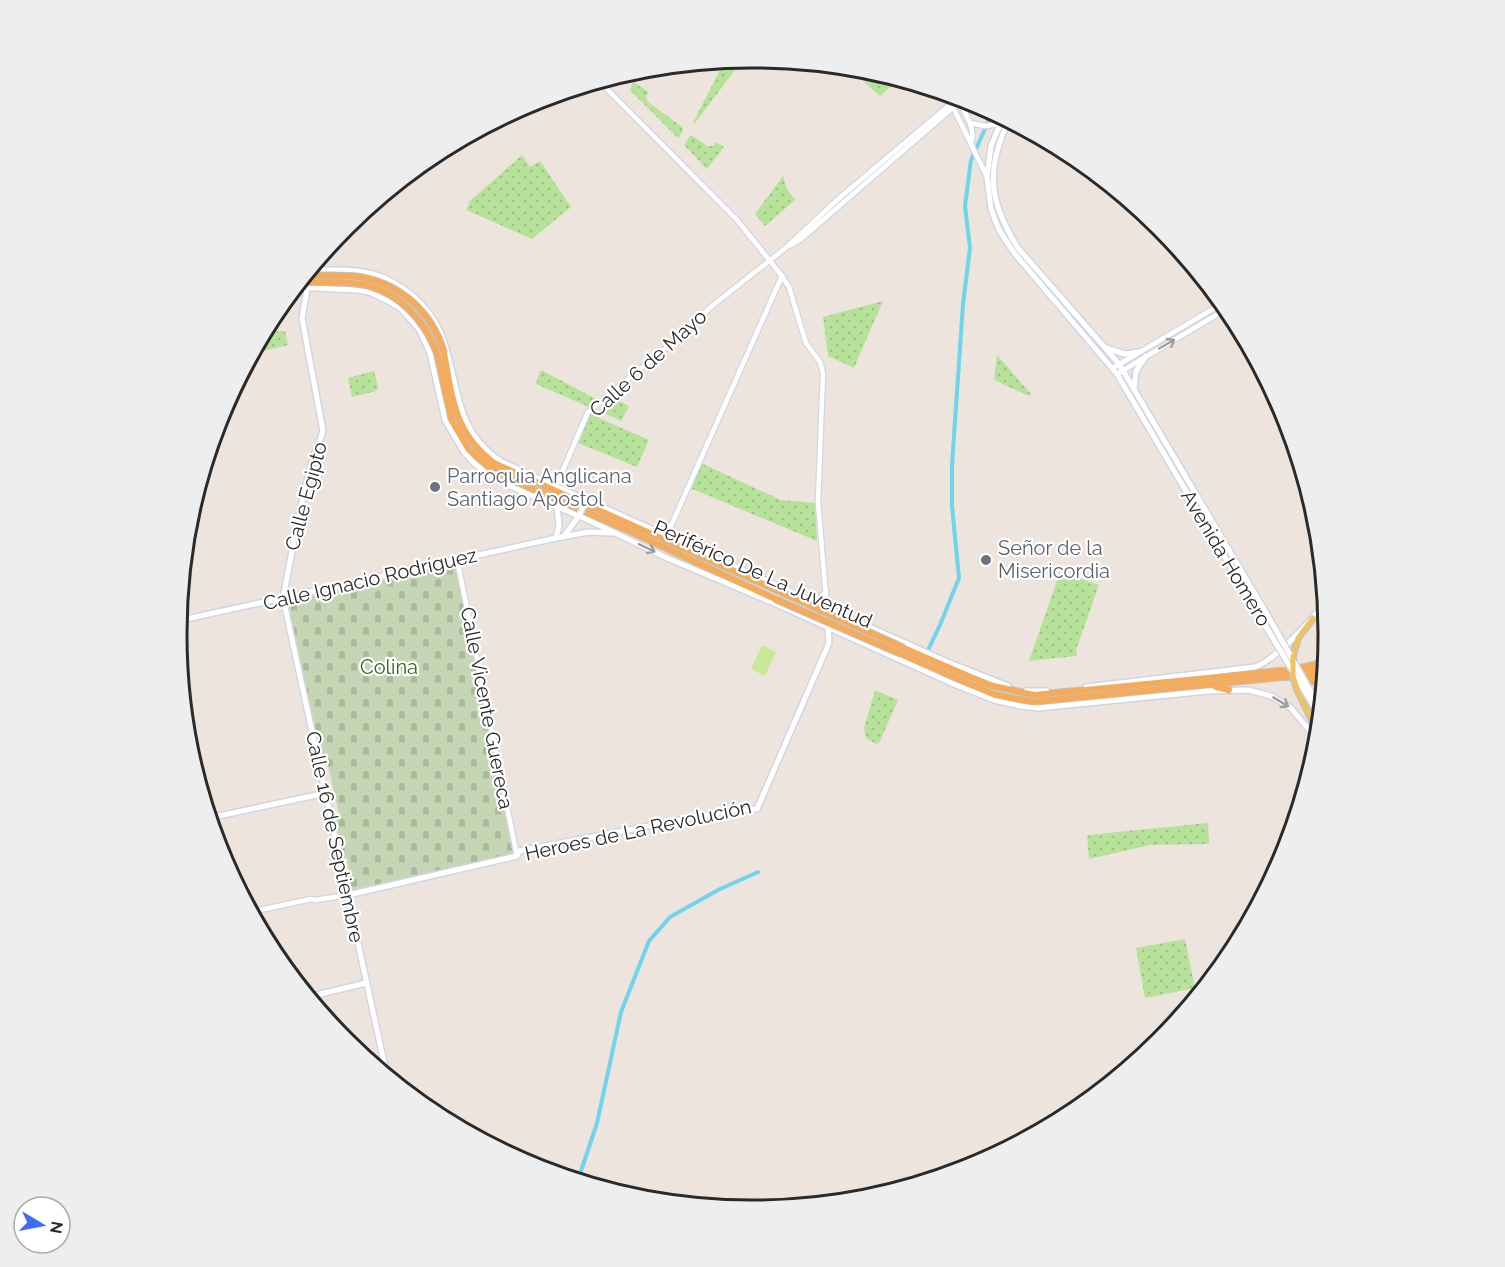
<svg xmlns="http://www.w3.org/2000/svg" width="1505" height="1267" viewBox="0 0 1505 1267" font-family="Raleway,sans-serif">
<style>
.cemetery{fill:url(#cemetery-stones)}
.park{fill:url(#park-dots)}
.pitch{fill:#cae996}
.lines{fill:none;stroke-linecap:round;stroke-linejoin:round}
.canal{stroke:#71d3ec;stroke-width:4}
.tertiary-casing{stroke:#d2d6e3;stroke-width:7}
.secondary-casing{stroke:#d2d6e3;stroke-width:8}
.primary-casing{stroke:#c3c3c3;stroke-width:8}
.trunk-casing{stroke:#c3c3c3;stroke-width:8}
.tertiary{stroke:#fff;stroke-width:4.5}
.secondary{stroke:#fff;stroke-width:5}
.primary{stroke:#eec460;stroke-width:5}
.trunk{stroke:#f4ac5c;stroke-width:6}
.secondary-bridge-casing{stroke:#d2d6e3;stroke-width:8;stroke-linecap:butt}
.primary-bridge-casing{stroke:#c3c3c3;stroke-width:8;stroke-linecap:butt}
.trunk-bridge-casing{stroke:#c3c3c3;stroke-width:8;stroke-linecap:butt}
.secondary-bridge{stroke:#fff;stroke-width:5}
.primary-bridge{stroke:#eec460;stroke-width:5}
.trunk-bridge{stroke:#f4ac5c;stroke-width:6}
.oneway{stroke:#9f9f9f}
.worship-dot{fill:#6b7280;stroke:#fff;stroke-width:2}
.labels{text-anchor:middle;stroke-width:4.5;stroke-linejoin:round;paint-order:stroke}
.street-label{font-size:20px;fill:#2a2a2a;stroke:#fff}
.worship-label{font-size:20px;fill:#5b616d;stroke:#fff;text-anchor:start}
.park-label{font-size:20px;fill:#2f661b;stroke:#fff}
.rim{fill:none;stroke:#2a2a2a;stroke-width:3}
</style>
<defs>
<pattern id="cemetery-stones" width="16" height="16" patternUnits="userSpaceOnUse" patternTransform="scale(1.5)"><rect width="16" height="16" fill="#c6d6b4"/><path d="M2 7V4a2 2 0 0 1 4 0v3zM10 15v-3a2 2 0 0 1 4 0v3z" fill="#aab89b"/></pattern>
<pattern id="park-dots" width="8" height="8" patternUnits="userSpaceOnUse" patternTransform="scale(1.5)"><rect width="8" height="8" fill="#b7e29a"/><path d="M2 2h.1M6 6h.1" fill="none" stroke="#9ec285" stroke-width="1.8" stroke-linecap="round"/></pattern>
</defs>
<rect width="100%" height="100%" fill="#ece4dd"/>
<polygon class="cemetery" points="455,564 513,854 453,867 452,869 355,890 351,889 347,858 344,859 335,820 340,818 327,761 323,761 287,602 432,569 437,570 438,568"/>
<g class="park">
<polygon points="744,58 695,123 693,123 725,60"/>
<polygon points="854,68 875,71 900,79 880,96 852,71"/>
<polygon points="633,82 649,92 646,96 648,102 682,127 683,131 678,138 630,90"/>
<polygon points="690,136 693,136 707,146 713,146 716,142 724,147 707,169 684,145"/>
<polygon points="522,155 530,167 540,161 571,207 532,239 466,210 470,201"/>
<polygon points="783,176 787,189 795,200 765,226 755,214"/>
<polygon points="883,301 854,368 828,356 823,317"/>
<polygon points="264,330 285,331 288,345 259,352 257,344"/>
<polygon points="997,355 1031,394 1029,396 994,380"/>
<polygon points="374,371 378,387 376,391 352,397 348,378"/>
<polygon points="540,371 543,371 598,400 589,407 536,384"/>
<polygon points="613,398 629,406 621,421 599,411"/>
<polygon points="590,414 649,440 637,467 578,443"/>
<polygon points="701,463 781,500 815,503 817,541 690,488"/>
<polygon points="1060,572 1099,585 1076,650 1077,656 1029,661"/>
<polygon points="875,690 898,700 879,743 876,744 866,738 864,728"/>
<polygon points="1208,823 1209,844 1150,845 1089,859 1087,835"/>
<polygon points="1185,939 1195,988 1145,998 1136,948"/>
</g>
<polygon class="pitch" points="762,645 776,652 765,676 751,669"/>
<g class="lines">
<g class="canal">
<polyline points="929,648 940,625 959,578 952,506 952,465 963,304 970,248 965,206 971,160 993,111"/>
<polyline points="578,1180 597,1123 621,1012 649,941 670,917 718,890 758,872"/>
</g>
<defs>
<g id="tertiary">
<polyline points="599,81 737,220 782,276 789,287 806,343 820,362 823,373 818,502 827,609"/>
<polyline points="949,94 951,103 987,177"/>
<path d="M959,101C965,114 976,128 971,143"/>
<polyline points="970,123 985,126 1000,124"/>
<polyline points="791,245 801,239 964,98"/>
<polyline points="1113,368 1223,303"/>
<polyline points="1117,374 1228,308"/>
<polyline points="556,486 588,412 673,342 712,306 788,246 837,200 959,97"/>
<polyline points="667,535 782,276"/>
<polyline points="457,559 517,856"/>
<polyline points="251,912 311,899 315,900 348,895"/>
</g>
<g id="secondary">
<polyline points="1003,117 991,146 987,177 991,209 999,230 1015,254 1117,374 1262,620"/>
<path d="M1009,120C985,170 989,202 1018,248L1119,364L1268,616"/>
<path d="M309,270C330,270 353,269 373,274C388,278 402,287 413,296C471,345 435,419 502,462L945,661L1008,686"/>
<polyline points="308,284 302,318 323,431 311,465 300,510 283,598 387,1076"/>
<polyline points="294,287 359,290 369,292 390,302 401,309 419,329 430,353 445,420 464,452 473,462 487,474 512,487 588,520 667,558 774,603 956,685 994,700 1020,706 1038,708 1208,691 1248,690 1271,696 1291,708 1318,741"/>
<polyline points="1106,348 1125,354 1140,352"/>
<polyline points="1134,389 1136,371 1146,356"/>
<polyline points="565,535 580,514"/>
<polyline points="556,538 559,525 557,506"/>
<polyline points="816,603 826,592"/>
<polyline points="177,621 556,538 589,532 612,533"/>
<path d="M1086,687L1255,667C1278,658 1311,621 1326,601"/>
<polyline points="1026,691 1047,691"/>
<polyline points="209,818 326,793"/>
<polyline points="348,895 517,856 519,851 732,810 757,809 829,643 827,610"/>
<polyline points="308,997 366,983"/>
</g>
<g id="primary">
<polyline points="1293,656 1298,638 1313,618"/>
<polyline points="1297,689 1319,735"/>
</g>
<g id="trunk">
<polyline points="437,353 452,421 469,450 489,467 517,482 623,528 775,599"/>
<path d="M444,353C453,400 453,431 494,463L781,592"/>
<polyline points="904,648 989,685 1034,695 1279,671 1325,670"/>
<polyline points="901,654 995,695 1033,702 1283,677 1325,676"/>
<polyline points="1299,668 1314,665 1326,660"/>
<polyline points="1304,680 1324,683"/>
<polyline points="1216,687 1229,690"/>
</g>
</defs>
<use href="#tertiary" class="tertiary-casing"/>
<use href="#secondary" class="secondary-casing"/>
<use href="#primary" class="primary-casing"/>
<use href="#trunk" class="trunk-casing"/>
<use href="#tertiary" class="tertiary"/>
<use href="#secondary" class="secondary"/>
<use href="#primary" class="primary"/>
<use href="#trunk" class="trunk"/>
<defs>
<g id="secondary-bridge">
<polyline points="580,514 585,502"/>
<polyline points="1268,616 1321,710"/>
<polyline points="1262,620 1321,718"/>
</g>
<polyline id="primary-bridge" points="1293,656 1293,676 1297,689"/>
<g id="trunk-bridge">
<path d="M304,275C320,276 336,275 352,276C396,280 432,310 444,353"/>
<path d="M299,282C319,282 340,281 360,284C397,290 424,319 437,353"/>
<polyline points="781,592 904,648"/>
<polyline points="775,599 901,654"/>
</g>
</defs>
<use href="#secondary-bridge" class="secondary-bridge-casing"/>
<use href="#primary-bridge" class="primary-bridge-casing"/>
<use href="#trunk-bridge" class="trunk-bridge-casing"/>
<use href="#secondary-bridge" class="secondary-bridge"/>
<use href="#primary-bridge" class="primary-bridge"/>
<use href="#trunk-bridge" class="trunk-bridge"/>
</g>
<defs><path id="oneway-shaft" d="M-6 0H5M1.5-3L5.5 0L1.5 3" fill="none" stroke-width="1.6" stroke-linecap="round" stroke-linejoin="round" transform="scale(1.5)"/></defs>
<g class="oneway">
<use href="#oneway-shaft" transform="translate(1167 344) rotate(-30)"/>
<use href="#oneway-shaft" transform="translate(647 548) rotate(26)"/>
<use href="#oneway-shaft" transform="translate(1281 702) rotate(31)"/>
</g>
<g class="worship-dot">
<circle cx="435" cy="487" r="6"/>
<circle cx="986" cy="560" r="6"/>
</g>
<g class="labels">
<g class="street-label">
<text transform="translate(648 363) rotate(-42)" y="7">Calle 6 de Mayo</text>
<text transform="translate(306 496) rotate(-75)" y="7">Calle Egipto</text>
<text transform="translate(1226 558) rotate(59)" y="7">Avenida Homero</text>
<text transform="translate(763 574) rotate(24)" y="7">Periférico De La Juventud</text>
<text transform="translate(370 579) rotate(-13)" y="7">Calle Ignacio Rodríguez</text>
<text transform="translate(487 708) rotate(79)" y="7">Calle Vicente Guereca</text>
<text transform="translate(638 830) rotate(-12)" y="7">Heroes de La Revolución</text>
<text transform="translate(335 837) rotate(78)" y="7">Calle 16 de Septiembre</text>
</g>
<g class="worship-label">
<text x="447" y="483">Parroquia Anglicana<tspan x="447" dy="23">Santiago Apostol</tspan></text>
<text x="998" y="555">Señor de la<tspan x="998" dy="23">Misericordia</tspan></text>
</g>
<g class="park-label">
<text x="389" y="674">Colina</text>
</g>
</g>
<path d="M0 0H1505V1267H0ZM752 68H753A565 565 0 0 1 1318 633V635A565 565 0 0 1 753 1200H752A565 565 0 0 1 187 635V633A565 565 0 0 1 752 68Z" fill="#eee" fill-rule="evenodd"/>
<path class="rim" d="M752 68H753A565 565 0 0 1 1318 633V635A565 565 0 0 1 753 1200H752A565 565 0 0 1 187 635V633A565 565 0 0 1 752 68Z"/>
<g transform="translate(42 1225) rotate(100)"><circle r="28" fill="#ffffff" stroke="#aaaaaa" stroke-width="1.5"/>
<path d="M0-4.5L10 22L0 15L-10 22Z" fill="#3f6cf6"/>
<text y="-9" font-size="16" font-weight="bold" text-anchor="middle" fill="#2a2a2a">N</text>
</g>
</svg>
